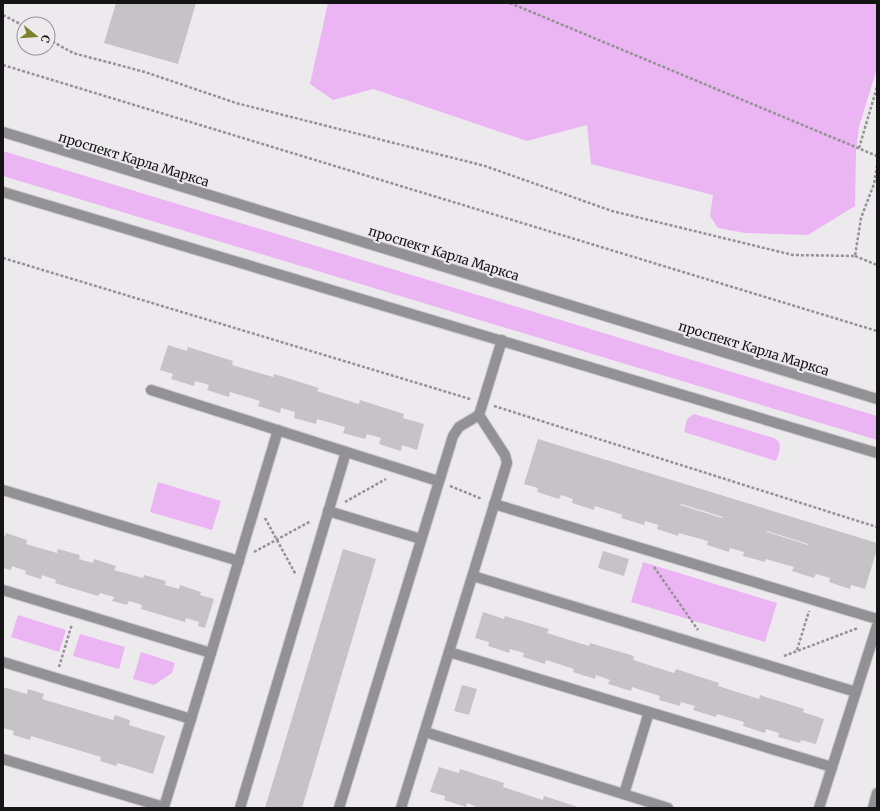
<svg xmlns="http://www.w3.org/2000/svg" width="880" height="811" viewBox="0 0 880 811" font-family="Merriweather,serif">
<style>
.green{fill:#ebb5f4}
.building{fill:#c6c3c6;fill-rule:evenodd}
.lines{fill:none;stroke-linecap:round;stroke-linejoin:round}
.minor-casing{stroke:#cac8ca;stroke-width:12}
.path{stroke:#949294;stroke-width:2.5;stroke-dasharray:3 2;stroke-linecap:butt}
.minor{stroke:#929193;stroke-width:10}
.labels{text-anchor:middle;stroke-width:4;stroke-linejoin:round;paint-order:stroke}
.street-label{font-size:13px;fill:#151415;stroke:#edeaed}
</style>
<rect width="100%" height="100%" fill="#edeaed"/>
<g class="green">
<polygon points="328,3 877,3 877,68 859,127 856,152 855,206 808,235 745,233 718,228 710,216 713,195 591,164 587,125 527,141 373,89 333,100 310,84"/>
<polygon points="3,151 877,416 877,440 3,176"/>
<path d="M694,414L774,438C784,444 779,452 776,461L684,432L687,419Z"/>
<polygon points="158,482 221,501 212,530 150,512"/>
<polygon points="643,562 777,603 765,642 631,602"/>
<polygon points="18,615 66,630 59,652 11,637"/>
<polygon points="80,634 125,647 119,669 73,656"/>
<polygon points="141,652 175,663 172,673 154,685 133,679"/>
</g>
<g class="building">
<polygon points="116,3 196,3 178,64 104,43"/>
<polygon points="168,345 187,351 188,347 233,361 232,365 273,377 274,374 319,388 317,391 359,404 360,400 404,414 403,418 424,424 417,450 402,445 401,451 379,444 381,438 367,434 365,439 343,433 345,427 317,419 316,424 294,418 295,412 281,408 280,413 258,406 260,401 230,392 229,397 207,390 209,385 195,381 194,386 171,379 173,374 160,370"/>
<path d="M538,439L877,543V549L865,589L851,585L850,589L829,582L830,578L816,574L814,578L792,571L794,567L766,559L765,562L743,556L744,552L730,548L729,552L707,545L708,541L679,533L678,536L657,529L658,525L645,521L644,525L621,518L623,515L595,506L594,510L572,503L573,499L561,495L559,499L537,492L538,488L524,484ZM681,504L723,517L722,518L680,505ZM767,531L808,544V545L767,532Z"/>
<polygon points="6,533 27,540 26,544 57,553 58,549 80,555 79,559 93,563 94,559 116,566 114,570 143,578 144,575 166,581 165,585 179,589 180,585 201,592 200,595 214,599 205,628 198,626 199,622 186,618 185,622 141,609 142,605 129,601 127,605 112,601 114,597 100,593 98,596 55,583 56,580 42,575 41,579 25,574 26,571 12,566 11,570 3,568 3,537 4,537"/>
<polygon points="343,549 376,559 302,808 265,808"/>
<polygon points="603,551 629,559 624,576 598,568"/>
<polygon points="483,612 504,619 505,616 549,629 547,633 589,646 590,643 634,656 633,660 674,673 676,669 719,683 718,686 759,699 760,695 804,709 803,712 824,719 816,744 801,740 800,743 778,737 779,733 766,729 765,733 743,726 744,722 717,714 716,717 693,710 695,706 681,702 680,706 659,700 660,696 632,687 631,691 608,684 610,680 596,675 595,679 573,672 574,669 546,660 545,664 523,657 524,653 510,649 509,653 488,646 489,642 475,638"/>
<polygon points="462,685 477,689 469,715 454,711"/>
<polygon points="3,687 27,694 28,689 44,694 42,699 113,720 115,715 130,720 129,725 165,736 153,774 118,763 116,766 100,761 101,757 31,736 30,740 13,735 14,731 3,728"/>
<polygon points="439,767 459,773 460,769 504,783 503,787 543,800 544,796 581,808 479,808 467,803 466,807 444,800 445,796 430,792"/>
</g>
<g class="lines">
<defs>
<g id="minor">
<polyline points="3,132 877,399"/>
<polyline points="3,192 877,453"/>
<polyline points="151,390 438,481"/>
<polyline points="3,490 239,561"/>
<polyline points="494,504 877,619"/>
<polyline points="328,511 421,539"/>
<polyline points="473,576 856,692"/>
<polyline points="3,590 211,653 278,430"/>
<polyline points="449,652 832,767"/>
<polyline points="3,662 191,719 211,653"/>
<polyline points="425,732 668,808"/>
<polyline points="3,759 164,807 191,719"/>
<polyline points="624,794 649,712"/>
<polyline points="240,808 346,452"/>
<polyline points="339,808 453,436 459,427 479,415"/>
<polyline points="401,808 507,463 505,455 479,415 502,340"/>
<polyline points="819,808 877,626"/>
<polyline points="873,808 877,793"/>
</g>
</defs>
<use href="#minor" class="minor-casing"/>
<g class="path">
<polyline points="510,3 877,156"/>
<polyline points="3,15 24,26"/>
<polyline points="48,39 73,53 145,72 236,103 485,166 612,211 793,255 855,256 861,218 874,184 877,166"/>
<polyline points="3,65 877,331"/>
<polyline points="859,148 877,87"/>
<polyline points="855,256 877,265"/>
<polyline points="3,258 470,399"/>
<polyline points="494,406 877,527"/>
<polyline points="450,486 482,499"/>
<polyline points="345,502 386,479"/>
<polyline points="265,518 296,575"/>
<polyline points="254,552 311,521"/>
<polyline points="654,567 698,630"/>
<polyline points="797,650 809,611"/>
<polyline points="784,656 858,628"/>
<polyline points="59,667 72,624"/>
</g>
<use href="#minor" class="minor"/>
</g>
<g class="labels">
<g class="street-label">
<text transform="translate(134 159) rotate(17)" y="5">проспект Карла Маркса</text>
<text transform="translate(444 253) rotate(17)" y="5">проспект Карла Маркса</text>
<text transform="translate(754 348) rotate(17)" y="5">проспект Карла Маркса</text>
</g>
</g>
<rect width="880" height="811" fill="none" stroke="#151415" stroke-width="8"/>
<g transform="translate(36 36) rotate(107)"><circle r="19" fill="#edeaed" stroke="#979497"/>
<path d="M0-3L7 15L0 10L-7 15Z" fill="#7d812b"/>
<text y="-6" font-size="11" font-weight="bold" text-anchor="middle" fill="#151415">С</text>
</g>
</svg>
